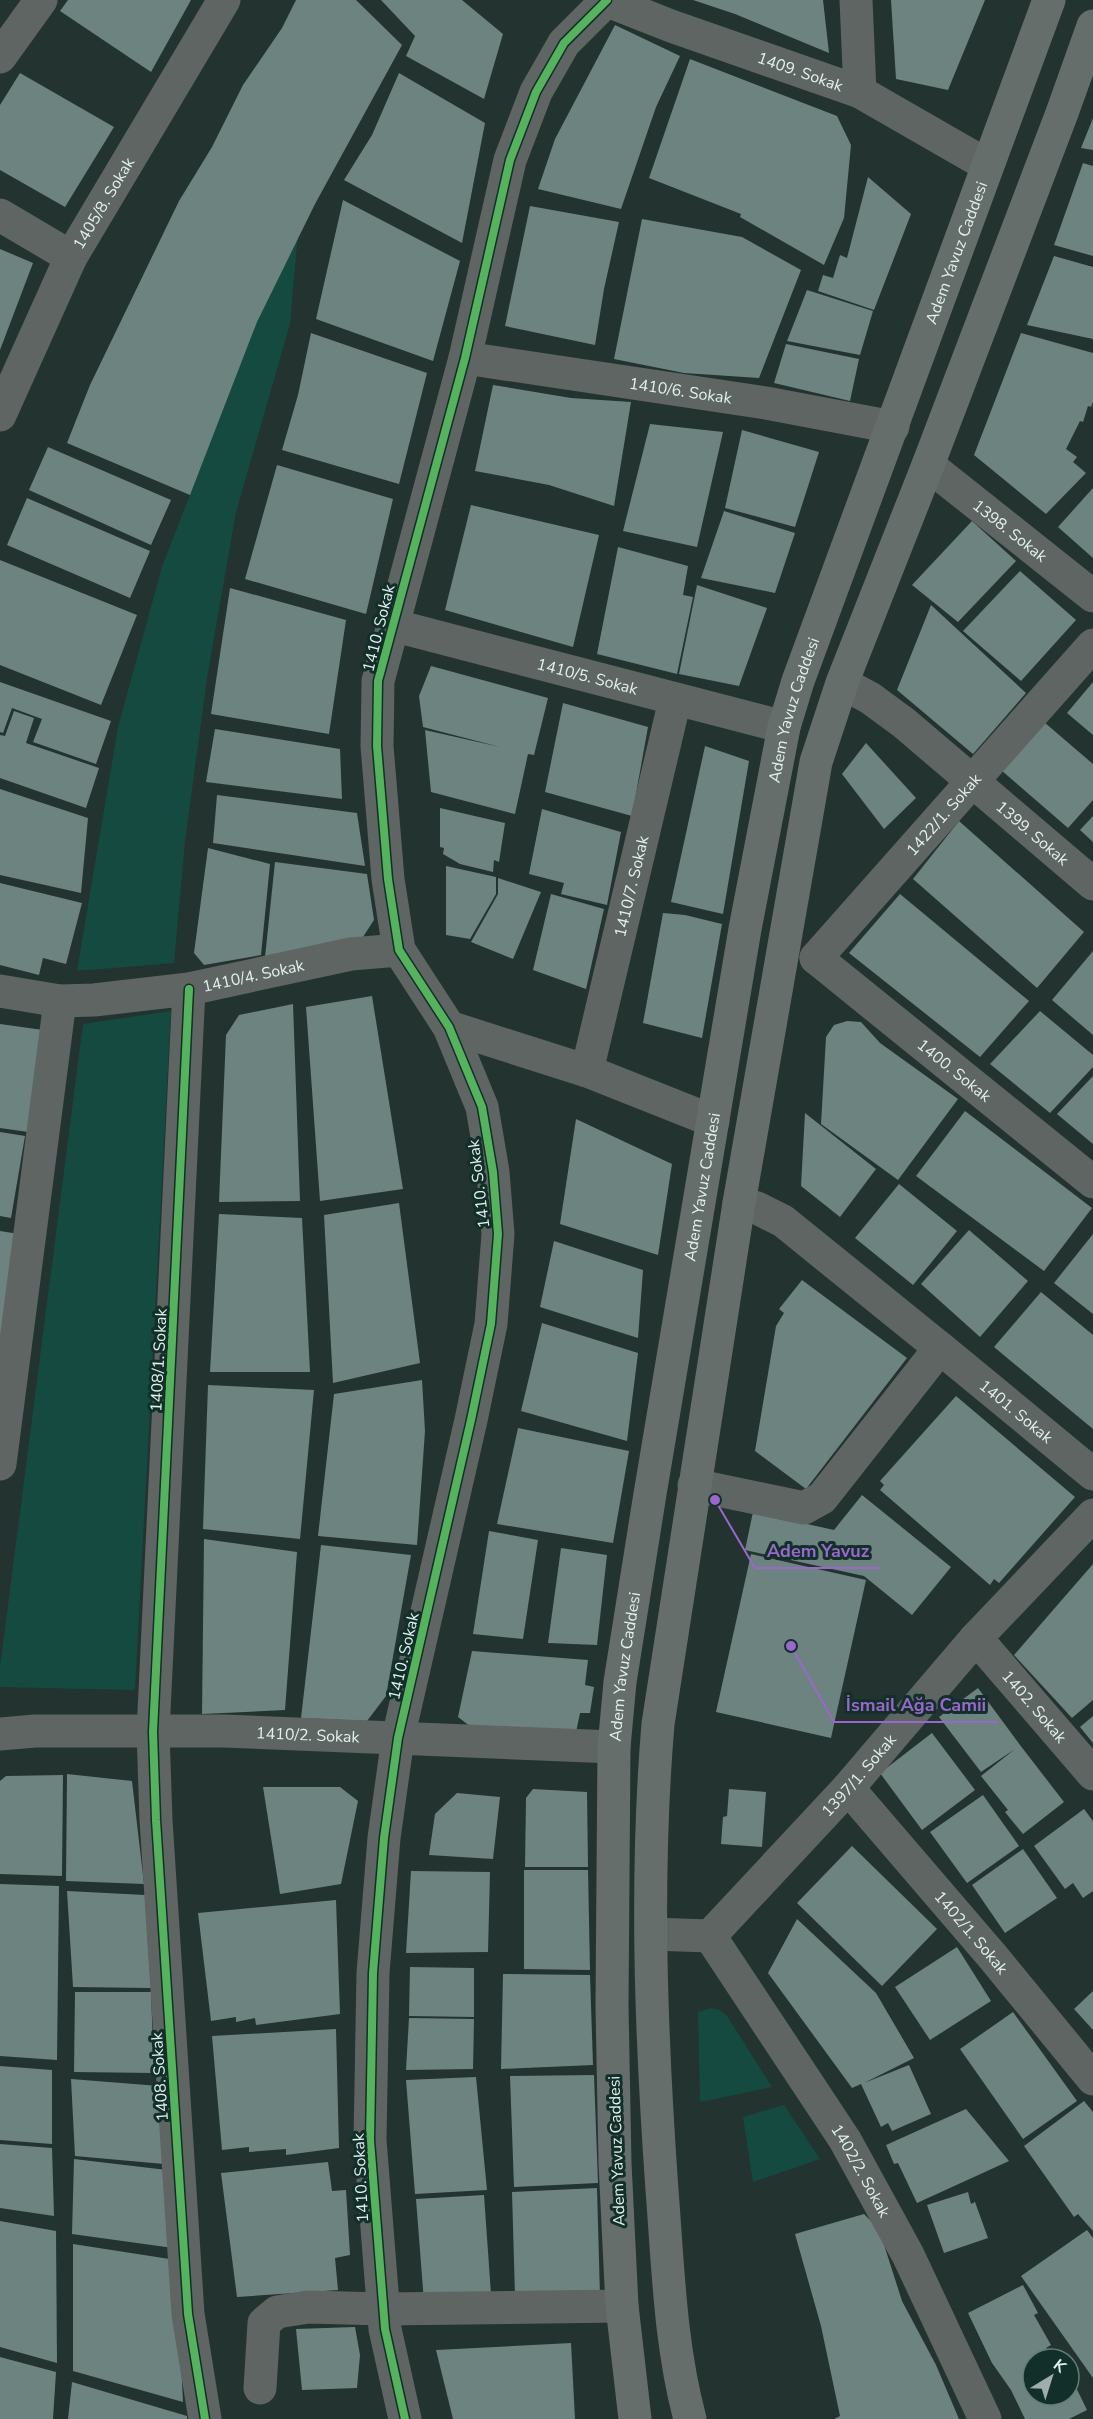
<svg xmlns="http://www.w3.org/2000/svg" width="1093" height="2419" viewBox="0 0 1093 2419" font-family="'Nunito Sans',sans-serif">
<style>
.green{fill:#154a41}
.building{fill:#6d837f}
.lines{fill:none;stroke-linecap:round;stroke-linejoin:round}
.minor{stroke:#5e6563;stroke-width:33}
.primary{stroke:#666e6c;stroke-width:33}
.cycleway-casing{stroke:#132f29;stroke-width:11}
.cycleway{stroke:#56b35d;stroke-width:8}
.labels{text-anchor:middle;stroke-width:6;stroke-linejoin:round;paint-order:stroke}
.street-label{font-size:16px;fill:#e1f1ed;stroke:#132f29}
.leader{fill:none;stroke:#9a67cd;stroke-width:2}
.callout-dot{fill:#9a67cd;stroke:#132f29;stroke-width:2}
.callout-label{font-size:18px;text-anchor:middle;font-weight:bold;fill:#9a67cd;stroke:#132f29;stroke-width:6;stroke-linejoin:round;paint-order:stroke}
</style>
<rect width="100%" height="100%" fill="#233330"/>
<g class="green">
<polygon points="300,210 290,324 236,512 208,672 185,841 174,963 77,971 118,727 162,567"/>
<polygon points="171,1011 135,1690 0,1687 0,1667 83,1024"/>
<polygon points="711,2008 720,2010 727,2016 772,2087 700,2102 698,2012"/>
<polygon points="784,2105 820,2159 753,2182 743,2117"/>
</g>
<g class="building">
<polygon points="68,0 191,0 151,72 60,11"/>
<polygon points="296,0 356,0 402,45 315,204 257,322 190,495 67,443 90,385 179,201 212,147 243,85 282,28"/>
<polygon points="381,0 462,0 503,34 484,99 406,56 415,36"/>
<polygon points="693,0 823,0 829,53 735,14"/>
<polygon points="891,0 985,0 948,90 896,79"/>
<polygon points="615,25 680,56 656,107 621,209 538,189 555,139"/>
<polygon points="690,59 837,116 851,145 844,218 824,265 740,217 741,214 649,178"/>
<polygon points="20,73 114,127 65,207 0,170 0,105"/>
<polygon points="399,73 485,123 462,243 344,180 372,135"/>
<polygon points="1093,118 1093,150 1081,148"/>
<polygon points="1083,163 1093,166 1093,256 1054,245"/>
<polygon points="868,177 911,214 874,310 818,291 823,275 833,278 840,255 847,258"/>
<polygon points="343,200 460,261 433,361 316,319"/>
<polygon points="530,206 619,222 604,289 595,345 505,326"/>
<polygon points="642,219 742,237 801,270 759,378 684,373 614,359"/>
<polygon points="0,249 33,263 0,350"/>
<polygon points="1054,256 1093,267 1093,339 1027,325"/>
<polygon points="807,290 873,311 860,355 787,341"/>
<polygon points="311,333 427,373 399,484 282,450 298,395"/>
<polygon points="1021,333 1093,353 1093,402 1091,407 1088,406 1083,422 1080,421 1066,449 1077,457 1073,462 1086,473 1046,514 974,455"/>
<polygon points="786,344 859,359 850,401 774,383"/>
<polygon points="493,385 571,398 631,402 614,506 549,485 475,471"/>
<polygon points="650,424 723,432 697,547 623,531"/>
<polygon points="742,430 819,452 795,527 725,508"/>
<polygon points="48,447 171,500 151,545 29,490"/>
<polygon points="277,465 393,499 366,614 245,579"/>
<polygon points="1093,488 1093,558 1058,527"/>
<polygon points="27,498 150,551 130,598 7,545"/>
<polygon points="471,505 599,535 573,647 445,610"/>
<polygon points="724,511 795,533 775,593 701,578"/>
<polygon points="972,521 1016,561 958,622 912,585"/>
<polygon points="618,547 688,566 683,595 693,597 677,674 597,654"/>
<polygon points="0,560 137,615 101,705 0,665"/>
<polygon points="1020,571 1076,620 1021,681 963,631"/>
<polygon points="697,585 767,608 739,686 679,674"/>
<polygon points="230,588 346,620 329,734 211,714"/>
<polygon points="931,605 1026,693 973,754 897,690"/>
<polygon points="431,666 548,698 534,755 528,754 515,814 431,792 425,730 500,747 423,727 419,696"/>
<polygon points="0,682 111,721 96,764 33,742 42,719 12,708 3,733 0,732"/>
<polygon points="1093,682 1093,735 1067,713"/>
<polygon points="563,703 648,727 632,816 545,792"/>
<polygon points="14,711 34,718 26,743 99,768 86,808 0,778 0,735 5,736"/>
<polygon points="1044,722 1093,764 1093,800 1068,828 1001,770"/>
<polygon points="215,729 340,749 342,799 206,782"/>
<polygon points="866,743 916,798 884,829 842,774"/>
<polygon points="705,746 749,761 723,914 671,902"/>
<polygon points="0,789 88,818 81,893 0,875"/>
<polygon points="217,795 357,813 365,866 213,843"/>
<polygon points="440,808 505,823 499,862 494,860 493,872 460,864 443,854 444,848 440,847"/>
<polygon points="542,809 621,832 607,905 561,894 564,883 529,874"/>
<polygon points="1093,816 1093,842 1080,830"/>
<polygon points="959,821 1084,932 1037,988 913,879"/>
<polygon points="208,848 270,864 261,955 204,965 194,953"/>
<polygon points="275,862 367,874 374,920 361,940 265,957"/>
<polygon points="446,866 496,877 496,894 470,939 446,935"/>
<polygon points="498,878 541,892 513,959 471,942 498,894"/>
<polygon points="0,883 82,903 66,964 43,958 39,975 0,965"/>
<polygon points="551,894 604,909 586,989 533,970"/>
<polygon points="900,894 1029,1001 980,1057 849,953"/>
<polygon points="663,913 685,915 722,924 702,1038 643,1023"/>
<polygon points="1093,951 1093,1035 1052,1000"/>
<polygon points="372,996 403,1189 320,1201 306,1007"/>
<polygon points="293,1004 300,1201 219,1202 226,1035 239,1015"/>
<polygon points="1040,1011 1093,1055 1093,1067 1050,1113 990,1064"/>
<polygon points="847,1021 861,1022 880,1043 958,1099 898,1180 821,1124 826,1037 834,1025"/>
<polygon points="0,1024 43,1030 28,1132 0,1128"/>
<polygon points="1093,1076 1093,1144 1057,1114"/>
<polygon points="965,1111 1092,1208 1044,1271 916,1176"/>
<polygon points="805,1113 876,1169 840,1217 801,1186"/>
<polygon points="576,1119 672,1164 658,1255 560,1224"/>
<polygon points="0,1132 25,1136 11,1218 0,1216"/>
<polygon points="899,1184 957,1231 913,1285 855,1238"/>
<polygon points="399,1203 420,1363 333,1383 324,1215"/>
<polygon points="219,1214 302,1218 310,1372 210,1372"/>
<polygon points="969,1230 1028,1281 980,1337 921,1284"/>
<polygon points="0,1231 19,1234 0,1364"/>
<polygon points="1093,1234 1093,1314 1054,1283"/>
<polygon points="554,1241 643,1270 638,1338 540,1307"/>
<polygon points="802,1280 907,1358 806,1489 755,1451 776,1326 784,1313 779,1309"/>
<polygon points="1041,1292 1093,1335 1093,1429 994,1347"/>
<polygon points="542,1323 638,1353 627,1441 521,1411"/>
<polygon points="422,1380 425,1431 417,1545 318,1536 334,1394"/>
<polygon points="208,1385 314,1390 300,1539 203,1529"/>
<polygon points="956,1396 1075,1497 999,1583 994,1579 990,1585 880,1490 884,1485 880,1481"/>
<polygon points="518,1428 629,1451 613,1543 497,1524"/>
<polygon points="862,1495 951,1567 912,1615 864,1576 745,1550 753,1512 834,1530"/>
<polygon points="489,1531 538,1540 523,1639 473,1634"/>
<polygon points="204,1539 297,1552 285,1710 202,1714"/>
<polygon points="321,1545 411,1555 386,1696 367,1721 301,1718"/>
<polygon points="561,1548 607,1555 597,1645 548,1643"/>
<polygon points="751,1554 866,1580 831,1738 716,1712"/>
<polygon points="1093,1564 1093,1700 1072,1718 1014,1655"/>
<polygon points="472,1651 588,1660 585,1685 594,1687 590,1713 580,1713 575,1737 480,1734 458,1717"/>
<polygon points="978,1688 1020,1745 1064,1802 1023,1834 1005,1812 1008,1810 981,1776 1015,1749 981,1772 939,1717"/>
<polygon points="1093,1716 1093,1743 1080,1727"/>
<polygon points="932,1733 975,1790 922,1830 880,1773"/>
<polygon points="67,1774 132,1781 144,1884 66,1881"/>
<polygon points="63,1775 62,1876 0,1874 0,1781 6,1776"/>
<polygon points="263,1787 340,1787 358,1801 341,1884 280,1894"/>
<polygon points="533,1789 587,1792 588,1867 525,1867 526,1798"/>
<polygon points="729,1789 766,1792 762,1847 721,1844 723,1817 727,1816"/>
<polygon points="457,1793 500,1797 493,1859 429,1855 435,1814"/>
<polygon points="983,1795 1019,1846 967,1883 930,1832"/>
<polygon points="1084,1809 1093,1821 1093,1891 1083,1898 1073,1883 1065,1889 1034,1846"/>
<polygon points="852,1846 937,1929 882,1986 797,1903"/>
<polygon points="1023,1849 1057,1898 1005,1933 972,1885"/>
<polygon points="524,1870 588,1870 590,1970 524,1969"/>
<polygon points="411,1871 490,1872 488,1952 406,1953"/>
<polygon points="0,1884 59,1886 57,2060 0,2056"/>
<polygon points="67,1891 145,1895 151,1988 73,1987"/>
<polygon points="336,1900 340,2014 256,2025 255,2018 236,2022 236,2017 211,2021 198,1913"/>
<polygon points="797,1919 876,1993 914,2058 864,2083 909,2065 931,2114 892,2131 888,2123 881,2127 861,2084 852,2088 768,1973"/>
<polygon points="957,1947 991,2001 930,2040 895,1987"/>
<polygon points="410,1967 474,1968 474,2017 409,2016"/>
<polygon points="503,1974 590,1975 593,2065 501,2069"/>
<polygon points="1093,1991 1093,2030 1074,2009"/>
<polygon points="75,1992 151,1992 154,2073 74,2072"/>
<polygon points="1013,2012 1077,2101 1023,2139 960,2049"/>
<polygon points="409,2018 474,2019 473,2069 406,2070"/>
<polygon points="336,2029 339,2148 286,2155 286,2149 249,2152 249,2147 222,2150 212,2036"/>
<polygon points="0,2066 52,2070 52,2144 0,2140"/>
<polygon points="594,2075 598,2183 514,2187 510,2076"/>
<polygon points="476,2077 487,2190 415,2194 406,2080"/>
<polygon points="71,2079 159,2086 164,2164 75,2156"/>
<polygon points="1084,2101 1093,2112 1093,2231 1078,2214 1074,2217 1024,2146"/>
<polygon points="966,2109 1009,2161 917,2203 898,2163 894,2164 886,2145"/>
<polygon points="0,2144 52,2148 54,2216 0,2208"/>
<polygon points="74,2159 167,2170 173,2248 72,2234"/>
<polygon points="328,2162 332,2191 346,2190 350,2255 335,2258 338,2290 237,2297 221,2173"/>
<polygon points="597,2188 600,2296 515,2295 512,2192"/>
<polygon points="968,2192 971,2204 975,2202 988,2238 944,2253 927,2205"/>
<polygon points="484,2195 491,2294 424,2302 416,2199"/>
<polygon points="864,2214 879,2229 902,2301 936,2365 959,2419 834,2419 840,2416 821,2326 795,2234"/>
<polygon points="0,2221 56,2231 57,2363 0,2347"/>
<polygon points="1087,2230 1093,2238 1093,2378 1021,2276"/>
<polygon points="73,2244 176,2260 183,2402 73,2371"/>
<polygon points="1023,2285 1038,2313 1034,2315 1051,2345 1046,2348 1052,2359 1033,2359 1033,2395 1069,2395 1069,2373 1087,2410 1069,2419 1025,2419 1011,2390 992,2363 968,2313"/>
<polygon points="355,2327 360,2355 357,2388 302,2390 296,2329"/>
<polygon points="571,2343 575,2419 453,2419 436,2350"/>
<polygon points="0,2357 56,2372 53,2419 0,2419"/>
<polygon points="72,2382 187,2416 187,2419 68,2419"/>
</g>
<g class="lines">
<g class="minor">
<path id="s1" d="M605,0L671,26L860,92L987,165"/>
<polyline points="856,0 860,92"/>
<polyline points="0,57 41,0"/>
<polyline points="0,215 71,257"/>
<path id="s2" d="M465,358L766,403L893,427"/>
<path id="s3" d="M0,415L71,257L224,0"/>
<path id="s4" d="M928,465L1093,596"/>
<path id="s5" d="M392,625L784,727"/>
<path id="s6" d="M842,683L870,698L904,723L1093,884"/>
<path id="s7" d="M816,958L1093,645"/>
<path id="s8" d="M816,958L1093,1182"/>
<polyline points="189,989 153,1732 156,1820 188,2314 205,2419"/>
<path id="s9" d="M0,991L60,1001L94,1000L189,989L351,954L399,950"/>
<polyline points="449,1027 587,1071 713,1121"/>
<path id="s10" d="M587,1071L675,700"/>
<path id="s11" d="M940,1348L1093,1474"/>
<polyline points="0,1464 60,1001"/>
<polyline points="694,1485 804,1508 822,1498 940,1348 783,1221 757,1208 739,1203"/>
<path id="s12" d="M976,1638L1093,1774"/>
<path id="s13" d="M0,1734L35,1731H224L614,1747"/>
<path id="s14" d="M848,1788L993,1957L1093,2079"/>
<path id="s15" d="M651,1934L710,1936L848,1788L976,1638L1093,1515"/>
<path id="s16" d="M710,1936L845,2140L908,2255L985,2419"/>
<polyline points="260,2388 264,2323 277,2312 308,2307 383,2309 622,2306"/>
<polyline points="405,2419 385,2329 370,2140 373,1973 384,1838 398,1738 471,1420 491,1324 498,1234 493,1172 482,1107 449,1027 399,950 388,879 377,746 378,681 465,358 510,160 536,92 564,43 607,0"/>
</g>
<g class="primary">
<path id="s17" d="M635,2419L622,2306L615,2163L612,2006L614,1747L620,1682L650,1494L745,929L784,727L798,681L1049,0"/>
<path d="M690,2419C670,2345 668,2266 662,2190C651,2035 645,1878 658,1724L739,1203L816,762L842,683L928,465L1062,113L1093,26"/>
</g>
<defs>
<g id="cycleway">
<polyline points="189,989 153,1732 156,1820 188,2314 205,2419"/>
<polyline points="405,2419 385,2329 370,2140 373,1973 384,1838 398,1738 471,1420 491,1324 498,1234 493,1172 482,1107 449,1027 399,950 388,879 377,746 378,681 465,358 510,160 536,92 564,43 607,0"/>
</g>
</defs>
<use href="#cycleway" class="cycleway-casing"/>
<use href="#cycleway" class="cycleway"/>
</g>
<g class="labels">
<g class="street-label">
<text dy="6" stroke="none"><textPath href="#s1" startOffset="208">1409. Sokak</textPath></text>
<text dy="6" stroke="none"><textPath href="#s3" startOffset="236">1405/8. Sokak</textPath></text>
<text dy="6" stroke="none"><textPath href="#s17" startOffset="2212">Adem Yavuz Caddesi</textPath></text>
<text dy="6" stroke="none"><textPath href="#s2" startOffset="218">1410/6. Sokak</textPath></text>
<text dy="6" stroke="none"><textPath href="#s4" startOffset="105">1398. Sokak</textPath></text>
<text transform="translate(378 628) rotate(-76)" y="6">1410. Sokak</text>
<text dy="6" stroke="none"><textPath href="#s5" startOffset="202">1410/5. Sokak</textPath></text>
<text dy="6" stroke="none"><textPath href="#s17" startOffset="1726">Adem Yavuz Caddesi</textPath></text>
<text dy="6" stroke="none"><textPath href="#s7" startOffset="192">1422/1. Sokak</textPath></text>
<text dy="6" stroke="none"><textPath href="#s6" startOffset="243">1399. Sokak</textPath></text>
<text dy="6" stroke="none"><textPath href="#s10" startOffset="190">1410/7. Sokak</textPath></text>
<text dy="6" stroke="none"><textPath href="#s9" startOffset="256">1410/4. Sokak</textPath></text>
<text dy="6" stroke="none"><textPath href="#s8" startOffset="178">1400. Sokak</textPath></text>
<text transform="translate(478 1184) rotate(-97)" y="6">1410. Sokak</text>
<text dy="6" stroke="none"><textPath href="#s17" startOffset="1240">Adem Yavuz Caddesi</textPath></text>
<text transform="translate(158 1360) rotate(-87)" y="6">1408/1. Sokak</text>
<text dy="6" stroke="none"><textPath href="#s11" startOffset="99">1401. Sokak</textPath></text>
<text transform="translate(403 1656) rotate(-77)" y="6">1410. Sokak</text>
<text dy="6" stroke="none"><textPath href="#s17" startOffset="754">Adem Yavuz Caddesi</textPath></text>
<text dy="6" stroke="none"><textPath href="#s12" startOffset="90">1402. Sokak</textPath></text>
<text dy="6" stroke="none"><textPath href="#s13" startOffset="308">1410/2. Sokak</textPath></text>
<text dy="6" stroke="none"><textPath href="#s15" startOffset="278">1397/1. Sokak</textPath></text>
<text dy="6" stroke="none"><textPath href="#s14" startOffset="190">1402/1. Sokak</textPath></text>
<text transform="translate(159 2077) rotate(-94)" y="6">1408. Sokak</text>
<text transform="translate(616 2151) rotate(-92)" y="6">Adem Yavuz Caddesi</text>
<text dy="6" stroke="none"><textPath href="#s16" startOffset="279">1402/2. Sokak</textPath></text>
<text transform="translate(360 2178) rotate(-93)" y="6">1410. Sokak</text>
</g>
</g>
<path class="leader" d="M715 1500L755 1568H881M791 1646L834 1722H998"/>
<g class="callout-dot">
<circle cx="715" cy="1500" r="6"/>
<circle cx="791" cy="1646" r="6"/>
</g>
<g class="callout-label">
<text x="818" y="1557">Adem Yavuz</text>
<text x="916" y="1711">İsmail Ağa Camii</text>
</g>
<g transform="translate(1051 2377) rotate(38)"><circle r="28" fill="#132f29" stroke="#657d77" stroke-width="1.5"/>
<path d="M0-4.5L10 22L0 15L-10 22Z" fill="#9eaeab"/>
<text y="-9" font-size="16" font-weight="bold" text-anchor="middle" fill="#e1f1ed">K</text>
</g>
</svg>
